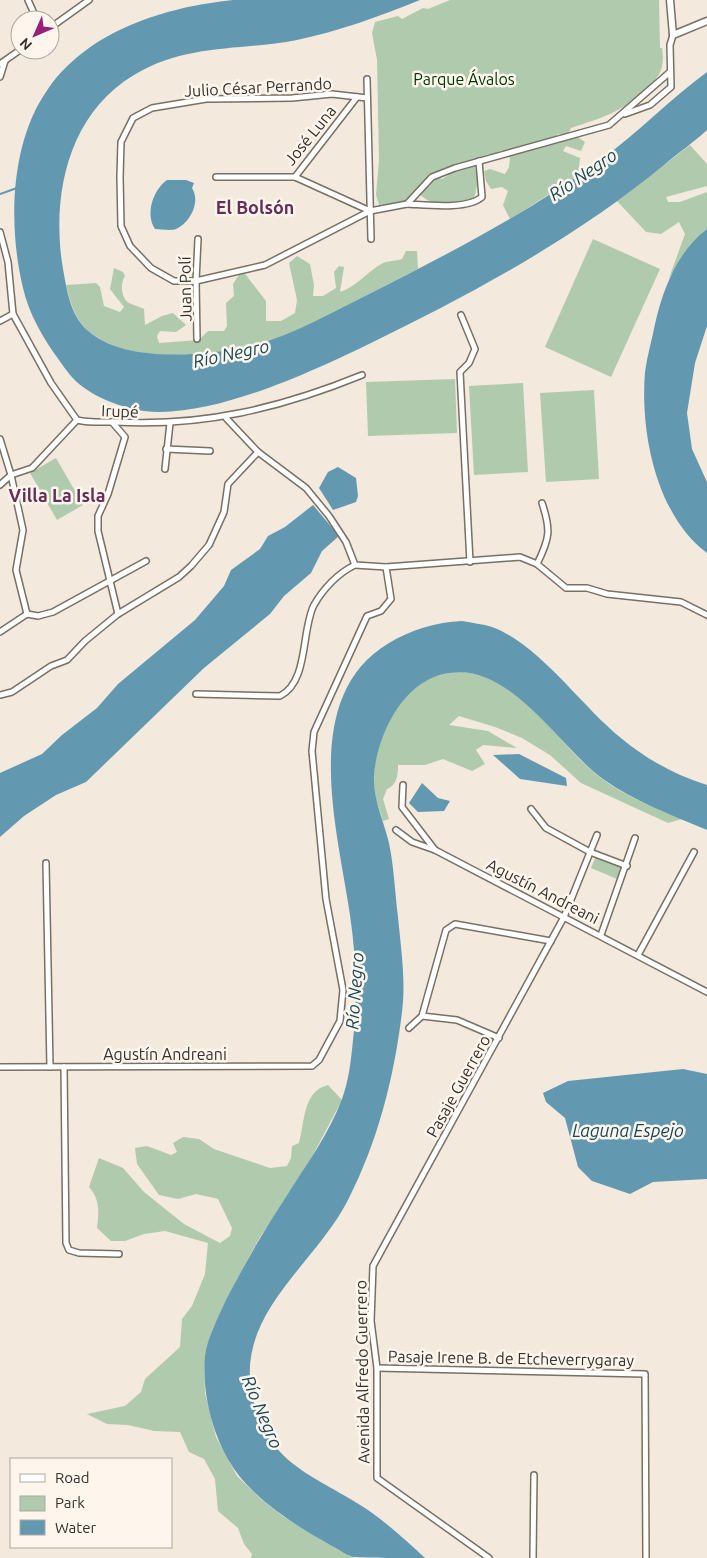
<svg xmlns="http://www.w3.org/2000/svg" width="707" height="1558" viewBox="0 0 707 1558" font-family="Ubuntu,sans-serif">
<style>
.green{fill:#b0caae}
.water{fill:#6299b1}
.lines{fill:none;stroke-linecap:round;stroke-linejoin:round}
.stream{stroke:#6299b1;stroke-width:2}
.minor-casing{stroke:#786f65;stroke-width:8}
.tertiary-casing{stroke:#786f65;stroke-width:9}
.minor{stroke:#fff;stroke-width:5}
.tertiary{stroke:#fff;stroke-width:6}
.labels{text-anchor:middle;stroke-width:5;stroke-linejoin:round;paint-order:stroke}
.park-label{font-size:16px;fill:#003601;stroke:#fef6ed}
.street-label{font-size:16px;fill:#35312d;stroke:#fef6ed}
.water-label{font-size:18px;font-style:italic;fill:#19485a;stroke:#fef6ed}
.neighbourhood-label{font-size:18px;font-weight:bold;fill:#672d57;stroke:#fef6ed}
</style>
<rect width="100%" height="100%" fill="#f3e9dd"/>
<g class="green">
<path d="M450,0H659L660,48H662C665,70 660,75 646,89C620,113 604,117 571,128L567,135L557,134L558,138L576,136L585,142L581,151L566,146L563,151L580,158L578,176L510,219L503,205L508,191L502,187L491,189L486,181L484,171L490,169L505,174L509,167L510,158L501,150L494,155L489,154L432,174L442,179L463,166H475L478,181L474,199C448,202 435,211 415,190L406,201L379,205L376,195L379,160L377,60L372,33L375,22L398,16L402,19L423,8L428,9Z"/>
<polygon points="690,145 707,164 707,186 666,197 668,202 680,202 707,192 707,229 691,244 669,278 685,234 679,222 661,234 646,232 617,201"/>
<polygon points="593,239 660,269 611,377 545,347"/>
<path d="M406,251H417L418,269C391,283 364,296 337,310C317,320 297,332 276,339C224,355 129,369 86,329C74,317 70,301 66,285L96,283L100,287L104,306L120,312L124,307L110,289L114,268L123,272L125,276C120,283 121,298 129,303C133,305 140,307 144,309L145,325L162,316L173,313L186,325L176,332L160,331L157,336L159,343L199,340L208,331H224L227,326L226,303L234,296L233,284L242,270L266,301V321H281L295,313L297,300L289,263L297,256L310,264L314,285L313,296H323L336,288L334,272L339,266L344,267L340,292C356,287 368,271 383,263C388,261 396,261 402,259Z"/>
<polygon points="455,379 457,433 368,436 366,382"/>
<polygon points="523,383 528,472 474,475 469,386"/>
<polygon points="594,390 599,479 546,482 540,393"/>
<polygon points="56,458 83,505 57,520 30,473"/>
<path d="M454,672C518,670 555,743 601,778C626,797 654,807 682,819L668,823L581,783L550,755L522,738L495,727L459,716L449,725L488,731L517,748L483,745L476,750L485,764L472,771L443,759L425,765H398C398,775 397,785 387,789L383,799L389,819L383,821C381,813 377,804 375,795C369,756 390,702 425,681C434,676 444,674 454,672Z"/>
<polygon points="596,856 622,867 617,879 591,868"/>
<path d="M328,1085L342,1100L306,1168L260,1237L236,1281L213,1328L206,1353L204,1371L205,1393L216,1437L237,1476L262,1500L284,1517L354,1558H251L252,1554L244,1544L238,1528L218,1511L215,1479L204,1459L189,1452L180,1432L154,1431L128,1425L107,1424L87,1414L125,1406L141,1392L145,1379L180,1347L182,1319L192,1306L205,1274L208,1243L165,1231L144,1234L125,1241H111L97,1228C99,1212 100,1199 89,1187L99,1158L123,1168L144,1192L184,1224L220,1243L230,1236L232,1228L218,1199L196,1194L178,1199L159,1195L137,1164L135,1148L147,1146L171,1155L177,1152L173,1143L183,1137L199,1139L214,1149L270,1168L287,1166L291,1158L292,1146L299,1143C305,1121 303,1091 328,1085Z"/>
</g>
<g class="water">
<path d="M233,0H420C380,16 340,31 297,40C240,51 187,43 134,75C67,115 51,198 63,269C67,291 70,313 86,329C122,363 197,356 242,348C287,339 326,315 367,295C448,254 528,213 602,159C639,132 670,99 707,72V130C693,143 678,153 664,165C575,238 474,293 371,343C311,372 196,427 129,408C114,404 96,397 83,387C73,380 66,370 59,360C43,338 29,314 23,288C8,226 10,142 48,89C89,30 166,7 233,0Z"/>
<path d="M167,180H186L194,183L192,188C201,202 190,223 176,229C170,231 161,229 155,229C145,214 153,190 167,180Z"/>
<path d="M707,229V326L695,363L687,413L692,449L707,482V553C656,515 640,432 645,372C647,356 652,340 655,324C663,289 677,252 707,229Z"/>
<polygon points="338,467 356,478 358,496 356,502 333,510 319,488 328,472"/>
<polygon points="313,505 339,536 322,551 311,573 284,596 270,614 204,668 86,782 56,795 24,816 0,837 0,773 42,754 62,735 97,708 118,684 195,620 224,586 231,570 260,549 268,536 285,527"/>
<path d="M462,621C472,623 483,624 492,627C539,644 581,706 621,738C646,759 675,775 707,785V830C672,815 635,802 603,779C557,746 507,655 440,675C400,686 376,739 374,777C373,800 384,821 389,843C394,867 395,893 398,917C401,949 406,980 402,1012C394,1078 378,1141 348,1200C317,1262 239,1311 251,1388C264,1465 312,1473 368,1510C388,1524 407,1541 425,1558C408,1558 366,1558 353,1557C346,1555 339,1549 332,1546C304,1530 277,1514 254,1492C233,1472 220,1449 212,1421C206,1400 203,1378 205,1356C208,1336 218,1318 226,1300C244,1265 264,1230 286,1197C306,1165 329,1134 342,1099C349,1080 351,1060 353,1040C358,999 356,956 350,915C338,831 298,697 389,643C411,630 436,622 462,621Z"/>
<polygon points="519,754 566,778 567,786 520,779 493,755"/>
<polygon points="422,783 438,798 450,801 444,811 418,812 409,803"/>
<polygon points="683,1069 707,1074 707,1179 653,1182 630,1194 592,1181 578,1167 565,1118 546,1102 543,1093 568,1081"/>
</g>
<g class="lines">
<polyline class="stream" points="0,194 17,188"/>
<defs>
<g id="minor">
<polyline points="28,0 37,20"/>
<polyline points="50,28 89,0"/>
<polyline points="0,64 20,50"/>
<polyline points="0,77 5,61"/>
<polyline points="367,79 371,239"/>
<polyline points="367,98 332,94 292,98 206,99 152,108 133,118 121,142 120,177 121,226 130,246 151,268 174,281 196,281 265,265 370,211 407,204 432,177 455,168 609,125 670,72"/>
<polyline points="625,114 650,105 671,87 670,45 673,35"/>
<polyline points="216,177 295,177 370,211"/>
<polyline points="295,177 357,97"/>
<path d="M407,204C427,205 467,210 482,197L479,161"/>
<path d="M0,232L8,262L13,314L51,383L77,420C90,423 102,422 115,422C203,427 281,408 362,375"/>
<polyline points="461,315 475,349 469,363 460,372 470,562"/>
<polyline points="0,321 13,314"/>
<polyline points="197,339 196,281 198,239"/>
<polyline points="226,418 258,452 306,488 329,516 346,542 355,565 386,567 520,557 537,564 566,588 587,588 607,594 681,602 707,615"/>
<polyline points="112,422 125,437 108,494 98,516 98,531 118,614"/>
<polyline points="0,439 11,475 23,530 16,570 27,614"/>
<polyline points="166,449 210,451"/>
<polyline points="165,469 170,423"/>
<polyline points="0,485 11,475 32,468 77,420"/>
<path d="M537,564C550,538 551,530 542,503"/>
<polyline points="0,632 27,614 38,616 53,612 146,561"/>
<path d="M196,694L280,696C309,682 301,630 314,605C323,589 338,573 355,565"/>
<polyline points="0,695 12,692 51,666 67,660 85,641 118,614 179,577 191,566 209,545 224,512 228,484 258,452"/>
<polyline points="403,785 402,807 435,850 707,992"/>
<polyline points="531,809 546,828 590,852 627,866"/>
<polyline points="396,830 412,842 435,850"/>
<polyline points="46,863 50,1067"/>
<polyline points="601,935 635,838"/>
<polyline points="638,955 694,852"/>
<polyline points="422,1016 457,1020 499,1038"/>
<polyline points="409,1028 422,1016 446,930 455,924 551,941"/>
<polyline points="0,1067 312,1066 319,1060 340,1021 343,990 326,899 312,751 314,732 367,616 381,611 391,599 386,567"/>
<polyline points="64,1067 66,1243 69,1250 79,1253 119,1254"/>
<polyline points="377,1368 645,1374 646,1558"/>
<polyline points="489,1558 377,1478 377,1368 371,1321 373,1266 564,917 597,835"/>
<polyline points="533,1558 534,1475"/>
</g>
<polyline id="tertiary" points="670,0 673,35 707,21"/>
</defs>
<use href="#minor" class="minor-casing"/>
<use href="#tertiary" class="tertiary-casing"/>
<use href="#minor" class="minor"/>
<use href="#tertiary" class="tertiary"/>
</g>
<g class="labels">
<g class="park-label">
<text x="464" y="85">Parque Ávalos</text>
</g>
<g class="street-label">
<text transform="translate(258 87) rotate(-3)" y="6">Julio César Perrando</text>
<text transform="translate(310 135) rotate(-51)" y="6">José Luna</text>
<text transform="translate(185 289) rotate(-91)" y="6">Juan Polí</text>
<text transform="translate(120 411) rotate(2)" y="6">Irupé</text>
<text transform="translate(543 891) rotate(27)" y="6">Agustín Andreani</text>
<text x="165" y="1060">Agustín Andreani</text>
<text transform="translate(458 1086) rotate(-61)" y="6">Pasaje Guerrero</text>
<text transform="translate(511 1358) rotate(1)" y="6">Pasaje Irene B. de Etcheverrygaray</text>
<text transform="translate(362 1372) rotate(-91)" y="6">Avenida Alfredo Guerrero</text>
</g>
<g class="water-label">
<text transform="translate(583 175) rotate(-34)" y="6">Río Negro</text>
<text transform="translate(231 354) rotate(-12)" y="6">Río Negro</text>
<text transform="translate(355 991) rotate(-86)" y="6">Río Negro</text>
<text x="628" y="1137">Laguna Espejo</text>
<text transform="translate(262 1412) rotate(67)" y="6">Río Negro</text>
</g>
<g class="neighbourhood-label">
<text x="255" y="214">El Bolsón</text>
<text x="57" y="502">Villa La Isla</text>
</g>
</g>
<rect x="10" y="1458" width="162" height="90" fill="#fef6ed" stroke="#aea7a0"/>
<rect x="20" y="1474" width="25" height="8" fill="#ffffff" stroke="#aea7a0"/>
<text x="55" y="1483" font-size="15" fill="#35312d">Road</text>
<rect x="20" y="1496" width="25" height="15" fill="#b0caae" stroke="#aea7a0"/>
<text x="55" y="1508" font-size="15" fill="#35312d">Park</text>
<rect x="20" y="1520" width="25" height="15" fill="#6299b1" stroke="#aea7a0"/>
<text x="55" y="1533" font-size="15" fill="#35312d">Water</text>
<g transform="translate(35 35) rotate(225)"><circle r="24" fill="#fef6ed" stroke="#aea7a0"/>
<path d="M0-4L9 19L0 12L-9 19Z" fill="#97207b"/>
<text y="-8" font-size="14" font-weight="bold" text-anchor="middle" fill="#35312d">N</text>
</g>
</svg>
